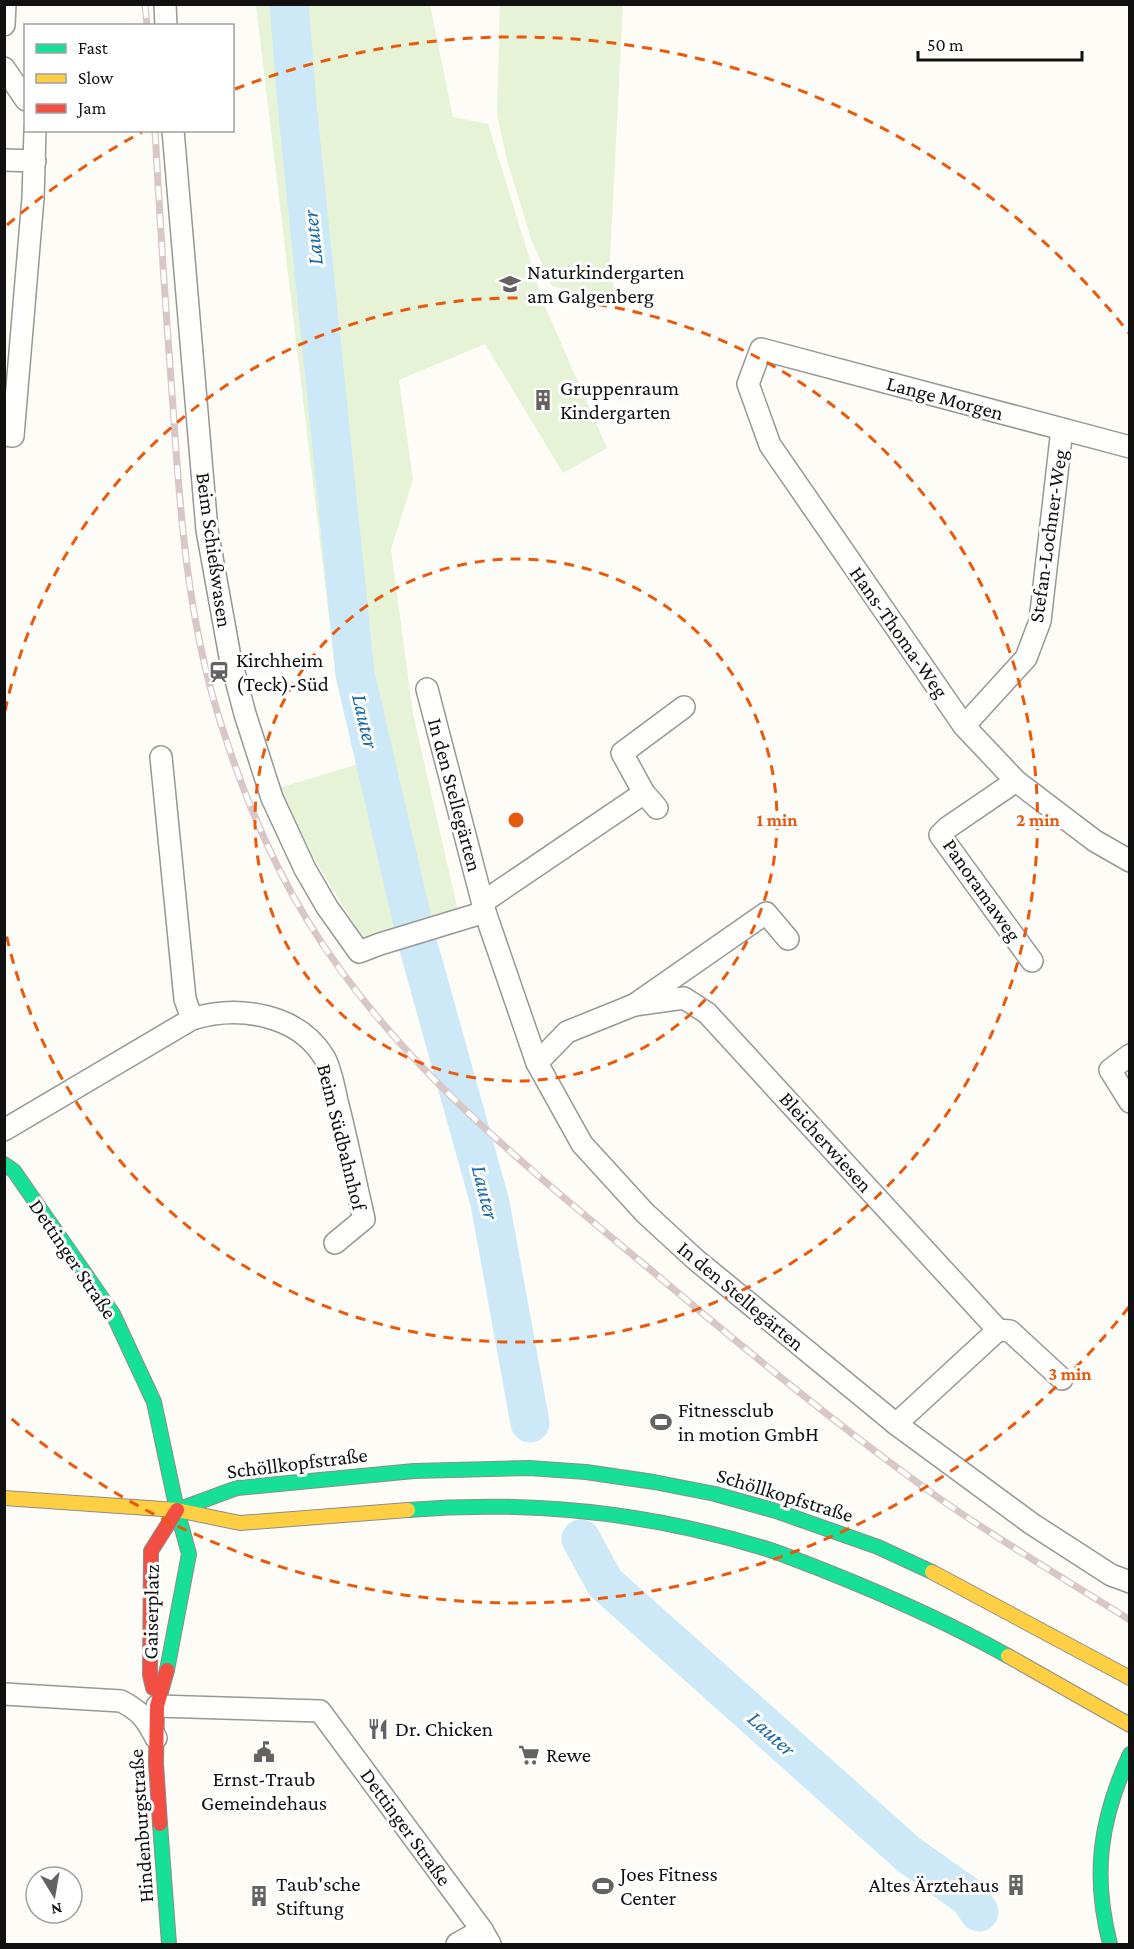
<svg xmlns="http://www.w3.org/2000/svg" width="1134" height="1949" viewBox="0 0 1134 1949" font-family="'Crimson Pro',serif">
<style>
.green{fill:#e7f3d7}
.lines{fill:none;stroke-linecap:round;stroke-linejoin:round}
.river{stroke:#cde8f7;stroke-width:39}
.street-casing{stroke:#979795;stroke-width:24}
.fast-casing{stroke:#8e8d8b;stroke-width:16}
.slow-casing{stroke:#8e8d8b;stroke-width:16}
.jam-casing{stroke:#8e8d8b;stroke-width:16}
.street{stroke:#fffffe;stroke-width:21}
.fast{stroke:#16e098;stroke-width:14}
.slow{stroke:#ffcf43;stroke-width:14}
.jam{stroke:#f24e42;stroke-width:14}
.rail-casing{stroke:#d9c6c7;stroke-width:7}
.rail{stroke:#fff;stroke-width:4.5;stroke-dasharray:14;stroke-linecap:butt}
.ring{fill:none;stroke:#e8590c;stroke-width:3;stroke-dasharray:10 8}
.labels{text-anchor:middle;stroke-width:6;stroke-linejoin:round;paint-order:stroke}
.poi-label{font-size:21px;fill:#111;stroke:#fff;text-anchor:start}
.street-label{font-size:21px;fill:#111;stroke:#fff}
.water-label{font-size:22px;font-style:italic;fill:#1768a6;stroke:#fff}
.centre{fill:#e8590c;stroke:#fff;stroke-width:3}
.ring-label{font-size:18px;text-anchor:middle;font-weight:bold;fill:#e8590c;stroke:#fff;stroke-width:6;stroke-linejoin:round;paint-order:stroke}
</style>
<rect width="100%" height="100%" fill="#fdfcf7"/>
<g class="green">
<polygon points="256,5 430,5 453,117 488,124 543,302 607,448 563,473 485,344 399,380 413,480 391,549 413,714 458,911 363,938 316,862 279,788 358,764 336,676"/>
<polygon points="500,5 623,5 610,258 616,303 552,286 531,239 507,160 497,115"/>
</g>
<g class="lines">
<g class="river">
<polyline points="289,4 297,104 355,674 417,941 490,1203 530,1423"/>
<polyline points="581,1539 605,1583 908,1854 970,1898 979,1912"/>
</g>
<defs>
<g id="street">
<polyline points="165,4 166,26"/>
<polyline points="4,25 5,4"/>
<polyline points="4,68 26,100"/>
<polyline points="173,130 207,530 230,657 245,714 272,798 305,869 327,907 359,952 380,944 485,912"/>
<polyline points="4,160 35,161"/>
<polyline points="4,435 13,436 33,198 35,130"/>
<polyline points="1130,447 761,349 748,384 770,445 964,726 1016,781 1095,841 1130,861"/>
<polyline points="427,689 485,912 537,1063 582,1144 645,1213 695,1259 896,1424 1032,1524 1111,1575 1130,1582"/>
<polyline points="964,726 1026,658 1040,621 1062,429"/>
<polyline points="161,757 185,999 192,1019"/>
<polyline points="1016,781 947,828 940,835 1032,961"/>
<polyline points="657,808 644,793 622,753 684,707"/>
<polyline points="483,902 644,793"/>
<polyline points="634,1005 684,998 707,1013 998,1330 896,1424"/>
<polyline points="1130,1055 1110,1070 1130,1102"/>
<polyline points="537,1063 567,1032 634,1005 766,913 788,939"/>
<path d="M4,1130L192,1019C237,1005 297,1013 324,1057C331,1069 334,1088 337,1101C347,1140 355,1180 364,1219L335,1243"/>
<polyline points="998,1330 1010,1331 1062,1379"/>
<path d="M4,1694L121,1701C140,1711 146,1718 156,1738"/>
<polyline points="157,1706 320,1711 482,1930 490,1944"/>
<polyline points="457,1944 482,1930"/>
</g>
<g id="fast">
<polyline points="4,1164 14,1171 113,1314 154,1402 177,1510 189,1554 167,1670"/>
<polyline points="177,1510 237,1488 414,1471 529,1468 586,1472 654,1482 715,1494 776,1511 878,1547 932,1572"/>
<path d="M408,1510C528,1500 651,1513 767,1549C786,1555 804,1563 823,1570C886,1595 949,1623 1008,1656"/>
<polyline points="160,1824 169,1944"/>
<path d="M1110,1944C1092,1874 1100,1820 1130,1754"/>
</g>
<g id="slow">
<polyline points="4,1498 177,1510 240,1523 408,1510"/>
<polyline points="932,1572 1130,1678"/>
<polyline points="1008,1656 1130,1725"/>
</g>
<g id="jam">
<polyline points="153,1688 150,1675 151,1551 177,1510"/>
<polyline points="160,1824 156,1763 157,1706 167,1670"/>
</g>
</defs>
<use href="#street" class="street-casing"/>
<use href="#fast" class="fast-casing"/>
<use href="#slow" class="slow-casing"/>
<use href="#jam" class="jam-casing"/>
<use href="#street" class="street"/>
<use href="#fast" class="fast"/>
<use href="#slow" class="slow"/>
<use href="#jam" class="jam"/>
<defs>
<g id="rail">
<polyline points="145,4 147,26"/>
<path d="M155,130C160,223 166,315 173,407C180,514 188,624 222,727C243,793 270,859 306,918C392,1061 526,1166 652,1271C745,1349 838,1426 936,1496C998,1540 1065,1579 1130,1620"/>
</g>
</defs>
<use href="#rail" class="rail-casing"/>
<use href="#rail" class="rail"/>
</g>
<g class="ring">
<circle cx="516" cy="820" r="261"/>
<path d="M5 711A522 522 0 1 1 5 929"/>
<path d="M1129 1307A783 783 0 0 1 7 1415M7 225A783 783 0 0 1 142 132M235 89A783 783 0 0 1 1129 333"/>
</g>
<defs>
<symbol id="school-bare" viewBox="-9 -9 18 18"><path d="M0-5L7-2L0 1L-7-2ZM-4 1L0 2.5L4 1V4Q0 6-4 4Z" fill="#646362" stroke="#fff" stroke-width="2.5" paint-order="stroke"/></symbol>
<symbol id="building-bare" viewBox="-9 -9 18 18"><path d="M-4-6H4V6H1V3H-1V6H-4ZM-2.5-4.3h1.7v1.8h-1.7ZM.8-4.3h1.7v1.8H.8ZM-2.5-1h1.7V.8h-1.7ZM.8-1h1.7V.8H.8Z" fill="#646362" stroke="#fff" stroke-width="2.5" paint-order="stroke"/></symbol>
<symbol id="station-bare" viewBox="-9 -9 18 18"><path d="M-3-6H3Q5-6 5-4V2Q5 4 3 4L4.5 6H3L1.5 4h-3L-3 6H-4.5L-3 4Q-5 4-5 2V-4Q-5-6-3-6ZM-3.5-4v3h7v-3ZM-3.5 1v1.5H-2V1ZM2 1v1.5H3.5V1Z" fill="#646362" stroke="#fff" stroke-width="2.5" paint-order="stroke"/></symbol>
<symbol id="stadium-bare" viewBox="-9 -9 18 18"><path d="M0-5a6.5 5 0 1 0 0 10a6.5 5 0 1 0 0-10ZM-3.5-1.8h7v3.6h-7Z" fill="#646362" stroke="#fff" stroke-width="2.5" paint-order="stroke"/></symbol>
<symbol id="restaurant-bare" viewBox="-9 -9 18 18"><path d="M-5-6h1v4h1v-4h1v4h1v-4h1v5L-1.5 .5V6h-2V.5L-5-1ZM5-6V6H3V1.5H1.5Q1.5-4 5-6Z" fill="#646362" stroke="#fff" stroke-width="2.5" paint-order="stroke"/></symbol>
<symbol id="civic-bare" viewBox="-9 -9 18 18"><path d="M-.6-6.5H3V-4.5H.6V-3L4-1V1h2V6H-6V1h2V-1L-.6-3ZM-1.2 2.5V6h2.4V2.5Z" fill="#646362" stroke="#fff" stroke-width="2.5" paint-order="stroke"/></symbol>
<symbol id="supermarket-bare" viewBox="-9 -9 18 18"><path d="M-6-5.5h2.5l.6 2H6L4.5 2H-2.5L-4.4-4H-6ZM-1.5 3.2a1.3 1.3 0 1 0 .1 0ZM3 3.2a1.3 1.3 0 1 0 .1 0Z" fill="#646362" stroke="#fff" stroke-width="2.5" paint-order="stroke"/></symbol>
</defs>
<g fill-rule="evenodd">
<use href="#school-bare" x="495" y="269" width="30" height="30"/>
<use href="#building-bare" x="528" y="385" width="30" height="30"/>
<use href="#station-bare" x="204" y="657" width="30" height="30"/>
<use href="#stadium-bare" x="646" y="1407" width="30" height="30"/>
<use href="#restaurant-bare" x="363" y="1714" width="30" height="30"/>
<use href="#civic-bare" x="249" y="1737" width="30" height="30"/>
<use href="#supermarket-bare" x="514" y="1740" width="30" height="30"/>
<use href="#building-bare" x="1001" y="1870" width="30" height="30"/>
<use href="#stadium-bare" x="588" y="1871" width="30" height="30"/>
<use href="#building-bare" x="244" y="1881" width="30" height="30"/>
</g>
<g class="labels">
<g class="poi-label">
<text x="527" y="279">Naturkindergarten<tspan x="527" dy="24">am Galgenberg</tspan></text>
<text x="560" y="395">Gruppenraum<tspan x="560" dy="24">Kindergarten</tspan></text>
<text x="236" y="667">Kirchheim<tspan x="236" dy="24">(Teck)-Süd</tspan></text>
<text x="678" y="1417">Fitnessclub<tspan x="678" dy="24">in motion GmbH</tspan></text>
<text x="395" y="1736">Dr. Chicken</text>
<text x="546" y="1762">Rewe</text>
<text x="264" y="1786" text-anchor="middle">Ernst-Traub<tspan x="264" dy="24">Gemeindehaus</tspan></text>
<text x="620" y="1881">Joes Fitness<tspan x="620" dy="24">Center</tspan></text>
<text x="276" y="1891">Taub'sche<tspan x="276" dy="24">Stiftung</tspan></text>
<text x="999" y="1892" text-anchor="end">Altes Ärztehaus</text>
</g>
<g class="street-label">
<text transform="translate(945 398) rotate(15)" y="7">Lange Morgen</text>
<text transform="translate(1048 536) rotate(-82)" y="7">Stefan-Lochner-Weg</text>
<text transform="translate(214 550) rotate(82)" y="7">Beim Schießwasen</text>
<text transform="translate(899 632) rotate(55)" y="7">Hans-Thoma-Weg</text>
<text transform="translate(455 795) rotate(75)" y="7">In den Stellegärten</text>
<text transform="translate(982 890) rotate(55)" y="7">Panoramaweg</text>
<text transform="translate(342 1137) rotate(76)" y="7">Beim Südbahnhof</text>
<text transform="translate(826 1142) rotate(48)" y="7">Bleicherwiesen</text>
<text transform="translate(73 1259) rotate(56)" y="7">Dettinger Straße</text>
<text transform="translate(741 1296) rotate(40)" y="7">In den Stellegärten</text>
<text transform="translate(297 1463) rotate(-7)" y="7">Schöllkopfstraße</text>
<text transform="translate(785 1495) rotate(17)" y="7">Schöllkopfstraße</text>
<text transform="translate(151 1612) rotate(-89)" y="7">Gaiserplatz</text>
<text transform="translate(141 1826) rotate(-94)" y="7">Hindenburgstraße</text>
<text transform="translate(406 1827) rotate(54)" y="7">Dettinger Straße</text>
</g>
<g class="water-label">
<text transform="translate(312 238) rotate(-96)" y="8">Lauter</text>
<text transform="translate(366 721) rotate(77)" y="8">Lauter</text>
<text transform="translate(486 1192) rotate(76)" y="8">Lauter</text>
<text transform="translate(772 1733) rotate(42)" y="8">Lauter</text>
</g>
</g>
<circle cx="516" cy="820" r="9" class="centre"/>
<g class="ring-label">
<text x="777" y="826">1 min</text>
<text x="1038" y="826">2 min</text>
<text x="1070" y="1380">3 min</text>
</g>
<rect width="1134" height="1949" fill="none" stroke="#111111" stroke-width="12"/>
<rect x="24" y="24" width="210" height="108" fill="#ffffff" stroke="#a0a0a0" stroke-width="1.5"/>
<rect x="36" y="44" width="30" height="9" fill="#16e098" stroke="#a0a0a0" stroke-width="1.5"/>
<text x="78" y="54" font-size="18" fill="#111111">Fast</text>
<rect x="36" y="74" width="30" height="9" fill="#ffcf43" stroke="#a0a0a0" stroke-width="1.5"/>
<text x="78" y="84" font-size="18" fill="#111111">Slow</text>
<rect x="36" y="104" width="30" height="9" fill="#f24e42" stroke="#a0a0a0" stroke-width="1.5"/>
<text x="78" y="114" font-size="18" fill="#111111">Jam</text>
<g transform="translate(54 1895) rotate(169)"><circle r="28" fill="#ffffff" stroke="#a0a0a0" stroke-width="1.5"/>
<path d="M0-4.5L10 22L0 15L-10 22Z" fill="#646362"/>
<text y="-9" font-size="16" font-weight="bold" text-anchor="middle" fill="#111111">N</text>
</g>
<path d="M918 51v9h164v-9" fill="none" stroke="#111111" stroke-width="3"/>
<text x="927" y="51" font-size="18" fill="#111111" stroke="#ffffff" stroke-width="4.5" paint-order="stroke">50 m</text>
</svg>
